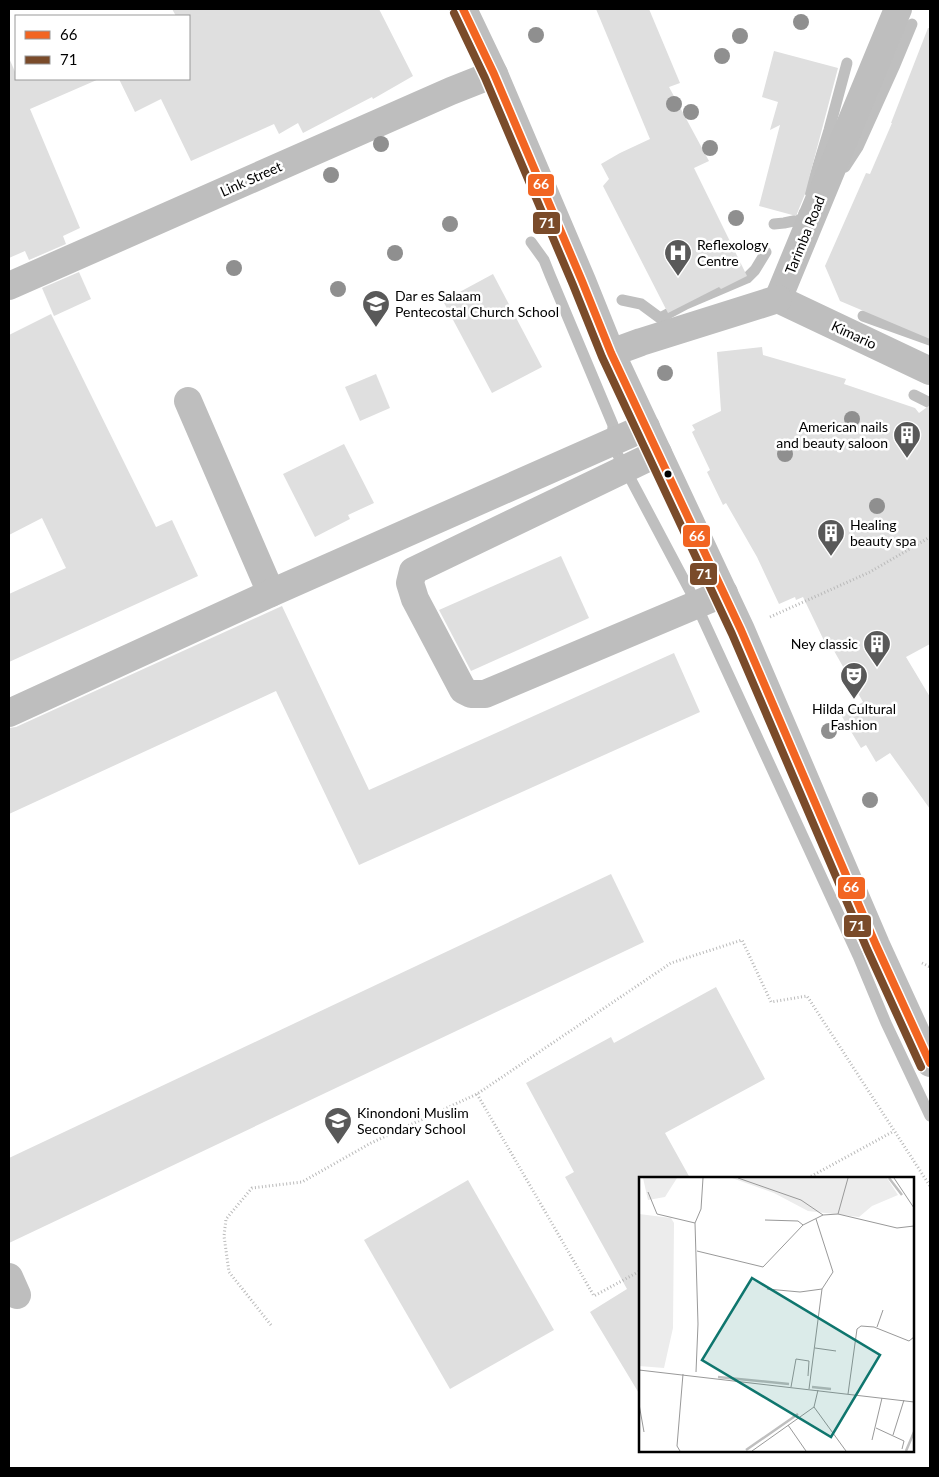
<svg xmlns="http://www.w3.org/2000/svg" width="939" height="1477" viewBox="0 0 939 1477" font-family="Lato,sans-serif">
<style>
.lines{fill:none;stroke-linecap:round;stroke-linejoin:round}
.stream{stroke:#bfbfbf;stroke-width:11}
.building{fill:#dfdfdf}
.path{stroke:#b9b9b9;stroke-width:3;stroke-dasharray:1 2.5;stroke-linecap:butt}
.minor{stroke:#bebebe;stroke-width:28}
.bus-1-casing{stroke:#fff;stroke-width:11}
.bus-2-casing{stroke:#fff;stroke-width:11}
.bus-1{stroke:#f26522;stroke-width:8}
.bus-2{stroke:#7a4b2a;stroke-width:8}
.tree{fill:#8f8f8f}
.bus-dot{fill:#000;stroke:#fff;stroke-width:2}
.labels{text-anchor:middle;stroke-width:5;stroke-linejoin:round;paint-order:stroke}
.street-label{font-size:14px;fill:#000;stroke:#fff}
.poi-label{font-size:14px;fill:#000;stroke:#fff;text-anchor:start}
.inset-river{fill:none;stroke:#bfbfbf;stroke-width:2.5}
.inset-road{fill:none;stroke:#999;stroke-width:1}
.view{fill:#0f766e;fill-opacity:0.15;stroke:#0f766e;stroke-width:2.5}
.inset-edge{fill:none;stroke:#000;stroke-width:2.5}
.line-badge{stroke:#fff;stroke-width:2}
.badge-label{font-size:14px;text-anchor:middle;font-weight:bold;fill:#fff}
</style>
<rect width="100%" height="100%" fill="#fff"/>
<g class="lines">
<g class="stream">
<polyline points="845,167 858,147 895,65 912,24"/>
<polyline points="810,192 829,130 847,63"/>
<polyline points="774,224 784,223 803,219 804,213"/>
<polyline points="531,242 544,260 550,275 613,425 612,444 690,591 858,956 886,1023 930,1116"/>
<polyline points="622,300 641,304 660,318 686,304 747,278 755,270 766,252"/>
<polyline points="863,316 930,340"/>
<polyline points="914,395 930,403"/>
</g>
</g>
<g class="building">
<polygon points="172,9 379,9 413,76 373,99 372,97 303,133 298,123 279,134 274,124 191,161 161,99 135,112 119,79 189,79 189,16 176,16"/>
<polygon points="596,9 649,9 680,83 669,87 709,161 694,168 747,276 721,289 719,287 668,313 603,186 609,179 601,164 620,153 650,139"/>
<polygon points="928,28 930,28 930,339 840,301 825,266 866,173 870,174 892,123 891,123"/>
<polygon points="774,51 838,68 805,194 796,216 759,206 780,125 770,130 778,102 762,97"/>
<polygon points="9,58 16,74 16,79 99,79 30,109 80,228 63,236 66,244 29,260 25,251 9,258"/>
<polygon points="79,272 91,299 54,316 42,288"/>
<polygon points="493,274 542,367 492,393 443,301"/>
<polygon points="51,314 156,527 172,520 198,576 9,662 9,594 66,568 42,518 9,535 9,335"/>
<polygon points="762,347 763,355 846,379 844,384 915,408 919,413 930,405 930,644 906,657 930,697 930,809 890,753 876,762 866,745 861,748 841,715 863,702 833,649 829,651 803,597 796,600 795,597 779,604 757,557 726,503 723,505 707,472 710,470 692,432 695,430 692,425 721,411 717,352"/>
<polygon points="376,374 390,408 360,421 345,387"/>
<polygon points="344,444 374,503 348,515 350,519 315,537 283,474"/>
<polygon points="561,556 589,618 471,671 439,610"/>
<polygon points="282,606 369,790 674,653 700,712 359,865 276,691 9,814 9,728 16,727"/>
<polygon points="611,874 644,942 9,1243 9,1158"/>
<polygon points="716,987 765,1079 665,1133 690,1178 640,1178 640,1395 590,1312 627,1289 565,1177 574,1172 526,1083 611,1037 614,1043"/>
<polygon points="468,1180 554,1330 450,1389 364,1240"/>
</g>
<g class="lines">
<g class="path">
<polyline points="770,617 870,572 930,537"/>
<polyline points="922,963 930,967"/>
<polyline points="477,1094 594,1296 640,1271"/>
<polyline points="808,1178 894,1131"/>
<polyline points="271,1325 229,1272 224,1236 226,1219 252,1188 302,1182 371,1143 477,1094 671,963 742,940 771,1002 807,996 930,1186"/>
</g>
<g class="minor">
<polyline points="463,9 494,74 582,281 611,353 741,630 876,945 930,1063"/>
<polyline points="9,286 451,91 494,74"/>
<polyline points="778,299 898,9"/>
<polyline points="778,299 930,371"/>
<polyline points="611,353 641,342 778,299"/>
<polyline points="188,401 271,593"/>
<polyline points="658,453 413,571 410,583 415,599 463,690 471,694 485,694 724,593"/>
<polyline points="9,713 271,593 646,427"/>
<polyline points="9,1277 17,1295"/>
</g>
<defs>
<polyline id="bus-1" points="463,9 494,74 582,281 611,353 741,630 876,945 930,1063"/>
<polyline id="bus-2" points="454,13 485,78 573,285 602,357 732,634 867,949 921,1067"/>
</defs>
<use href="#bus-1" class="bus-1-casing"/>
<use href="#bus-2" class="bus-2-casing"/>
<use href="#bus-1" class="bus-1"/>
<use href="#bus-2" class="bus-2"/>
</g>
<g class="tree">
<circle cx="801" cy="22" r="8"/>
<circle cx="536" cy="35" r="8"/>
<circle cx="740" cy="36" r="8"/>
<circle cx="722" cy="56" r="8"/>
<circle cx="674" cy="104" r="8"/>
<circle cx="691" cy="112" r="8"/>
<circle cx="381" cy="144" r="8"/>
<circle cx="710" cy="148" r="8"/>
<circle cx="331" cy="175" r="8"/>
<circle cx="736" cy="218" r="8"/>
<circle cx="450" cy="224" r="8"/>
<circle cx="395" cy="253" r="8"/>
<circle cx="234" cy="268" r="8"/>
<circle cx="338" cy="289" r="8"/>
<circle cx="665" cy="373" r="8"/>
<circle cx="852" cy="419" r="8"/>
<circle cx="785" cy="454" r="8"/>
<circle cx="877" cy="506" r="8"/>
<circle cx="829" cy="731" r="8"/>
<circle cx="870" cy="800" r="8"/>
</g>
<defs>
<symbol id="hospital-pin" viewBox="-11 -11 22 30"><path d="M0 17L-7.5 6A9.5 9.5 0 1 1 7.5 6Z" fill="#595959" stroke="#fff"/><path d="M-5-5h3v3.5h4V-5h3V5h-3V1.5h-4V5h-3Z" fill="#fff"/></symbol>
<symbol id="school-pin" viewBox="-11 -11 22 30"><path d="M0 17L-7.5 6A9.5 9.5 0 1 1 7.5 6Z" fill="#595959" stroke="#fff"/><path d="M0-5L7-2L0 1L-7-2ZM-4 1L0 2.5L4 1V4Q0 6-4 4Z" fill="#fff"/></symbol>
<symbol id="building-pin" viewBox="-11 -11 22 30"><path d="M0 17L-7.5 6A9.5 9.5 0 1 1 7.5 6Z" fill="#595959" stroke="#fff"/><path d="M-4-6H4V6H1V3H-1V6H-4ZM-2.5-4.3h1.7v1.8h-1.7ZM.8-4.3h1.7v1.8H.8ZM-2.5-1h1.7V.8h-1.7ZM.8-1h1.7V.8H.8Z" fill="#fff"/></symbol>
<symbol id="theatre-pin" viewBox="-11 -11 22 30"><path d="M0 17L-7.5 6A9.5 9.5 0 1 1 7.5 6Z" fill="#595959" stroke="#fff"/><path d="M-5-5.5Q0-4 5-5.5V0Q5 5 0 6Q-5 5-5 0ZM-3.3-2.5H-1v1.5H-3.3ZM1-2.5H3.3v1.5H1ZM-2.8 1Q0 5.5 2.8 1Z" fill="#fff"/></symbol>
</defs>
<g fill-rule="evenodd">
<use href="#hospital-pin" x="662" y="237" width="32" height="43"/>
<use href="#school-pin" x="360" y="288" width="32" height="43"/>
<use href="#building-pin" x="891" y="419" width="32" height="43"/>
<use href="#building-pin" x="815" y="517" width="32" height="43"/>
<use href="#building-pin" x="861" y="628" width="32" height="43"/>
<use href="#theatre-pin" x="838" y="660" width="32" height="43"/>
<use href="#school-pin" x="322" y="1105" width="32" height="43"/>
</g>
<circle class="bus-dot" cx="668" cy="474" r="4.5"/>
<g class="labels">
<g class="street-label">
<text transform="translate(251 179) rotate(-24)" y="5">Link Street</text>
<text transform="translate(805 235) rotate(-68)" y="5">Tarimba Road</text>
<text transform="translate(854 335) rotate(25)" y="5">Kimario</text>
</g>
<g class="poi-label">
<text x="697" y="250">Reflexology<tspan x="697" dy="16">Centre</tspan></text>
<text x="395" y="301">Dar es Salaam<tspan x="395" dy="16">Pentecostal Church School</tspan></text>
<text x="888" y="432" text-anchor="end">American nails<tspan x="888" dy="16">and beauty saloon</tspan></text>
<text x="850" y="530">Healing<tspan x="850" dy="16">beauty spa</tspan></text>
<text x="858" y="649" text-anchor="end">Ney classic</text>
<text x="854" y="714" text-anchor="middle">Hilda Cultural<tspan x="854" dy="16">Fashion</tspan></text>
<text x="357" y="1118">Kinondoni Muslim<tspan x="357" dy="16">Secondary School</tspan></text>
</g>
</g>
<g transform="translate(639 1177)">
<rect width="275" height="275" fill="#fff"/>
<path d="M4,1H38L26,20L9,23ZM93,1H248L259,18L233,29L220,40L169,34L135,16ZM0,37L32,41L35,46L34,151L25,191L0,189Z" fill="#ececec"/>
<path class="inset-river" d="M250,1L263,18M79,200L150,207M173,210L192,212M107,273L159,237M267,274L275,255"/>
<path class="inset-road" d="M99,1L162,23L184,38M255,1L275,31M9,15L18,37L56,46L59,147L57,195M199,37L209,1M126,43L159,44L164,48M56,46L62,32L64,1M58,74L124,90L164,48L184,38L199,37L258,51L275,49M128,112L161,115L183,112M238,150L244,133M176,171L197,174M0,193L275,225M152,210L157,182L170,184L169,199M170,212L183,112L194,95L177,42M209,217L218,152L222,149L235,150L270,164L275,160M0,227L5,255M175,230L207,274M175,230L179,213M149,248L167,274M237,251L265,264L263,272M254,258L265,223M233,263L243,221M41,274L38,269L44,197M113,274L175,230"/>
<path class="view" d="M113,101L241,178L192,260L63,183Z"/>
<rect width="275" height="275" class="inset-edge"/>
</g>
<g class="line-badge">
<rect x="527" y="173" width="28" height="24" rx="5" fill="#f26522"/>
<rect x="532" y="211" width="29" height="24" rx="5" fill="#7a4b2a"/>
<rect x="682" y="524" width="29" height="24" rx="5" fill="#f26522"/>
<rect x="689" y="562" width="29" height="24" rx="5" fill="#7a4b2a"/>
<rect x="837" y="876" width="29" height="24" rx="5" fill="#f26522"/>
<rect x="843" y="914" width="29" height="24" rx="5" fill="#7a4b2a"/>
</g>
<g class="badge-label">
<text x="541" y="189">66</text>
<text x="547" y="228">71</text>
<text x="697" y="541">66</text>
<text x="704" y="579">71</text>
<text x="851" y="892">66</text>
<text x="857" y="931">71</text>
</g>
<rect width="939" height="1477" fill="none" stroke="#000000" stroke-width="20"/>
<rect x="15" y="15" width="175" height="65" fill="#ffffff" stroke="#999999"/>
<rect x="25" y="31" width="25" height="8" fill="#f26522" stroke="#999999"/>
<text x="60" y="40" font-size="15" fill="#000000">66</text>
<rect x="25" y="56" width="25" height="8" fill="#7a4b2a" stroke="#999999"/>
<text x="60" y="65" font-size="15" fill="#000000">71</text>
</svg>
